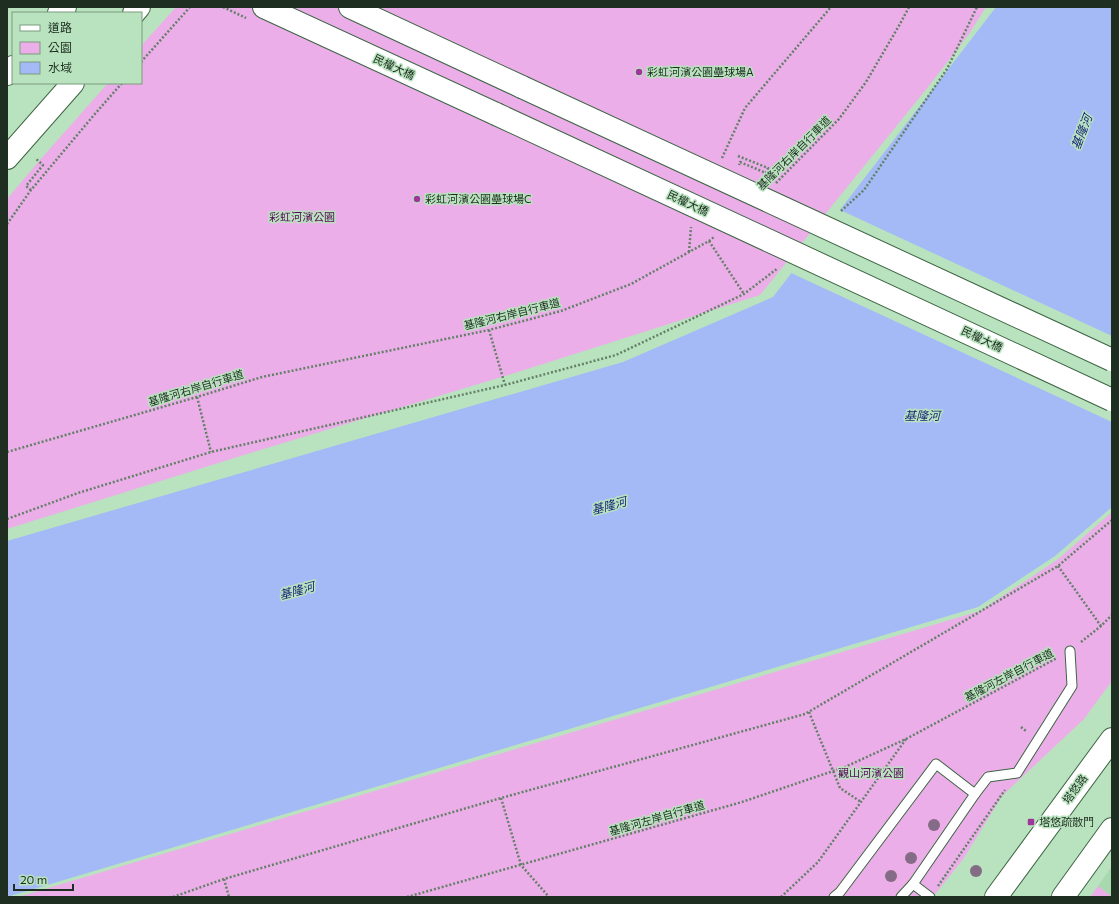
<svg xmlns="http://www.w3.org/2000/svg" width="1119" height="904" viewBox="0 0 1119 904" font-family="Commissioner,'Noto Sans TC',sans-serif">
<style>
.built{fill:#a8d8ae}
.green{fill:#ecaee9}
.water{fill:#a3baf6}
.pier{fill:#b9e3be}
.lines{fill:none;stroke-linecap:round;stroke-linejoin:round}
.lane-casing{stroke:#3e6444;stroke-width:11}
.secondary-casing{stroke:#3e6444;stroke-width:24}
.highway-casing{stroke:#3e6444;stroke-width:24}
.path{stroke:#648068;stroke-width:2.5;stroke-dasharray:2 2;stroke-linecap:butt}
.lane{stroke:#fff;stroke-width:9}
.secondary{stroke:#fff;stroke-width:22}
.highway{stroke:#fff;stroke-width:22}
.secondary-bridge-casing{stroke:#3e6444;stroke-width:24;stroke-linecap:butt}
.secondary-bridge{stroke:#fff;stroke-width:22}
.tree{fill:#846b86}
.poi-dot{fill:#9d379b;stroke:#b9e3be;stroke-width:1.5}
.labels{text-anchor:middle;stroke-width:3;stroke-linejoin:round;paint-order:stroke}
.street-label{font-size:11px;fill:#1e2f21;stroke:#b9e3be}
.poi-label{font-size:11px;fill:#1e2f21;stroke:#b9e3be;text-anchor:start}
.park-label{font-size:11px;fill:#590959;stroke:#b9e3be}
.water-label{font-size:12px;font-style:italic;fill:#18287b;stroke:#b9e3be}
</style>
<rect width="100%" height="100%" fill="#b9e3be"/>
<polygon class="built" points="1112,866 1112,897 1098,886"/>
<g class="green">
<polygon points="176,7 986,7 969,34 928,87 760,295 518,372 257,451 7,529 7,199 39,161 108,83 141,83 141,46"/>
<polygon points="1112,512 1112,681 1084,719 1002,796 964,858 933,897 18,897 980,611 1057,560"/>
<polygon points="1098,886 1112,897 1090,897"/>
</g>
<polygon class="water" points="996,7 1112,7 1112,507 1055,556 978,607 7,897 7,541 623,362 773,297"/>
<polygon class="pier" points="838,209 1112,336 1112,422 789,272"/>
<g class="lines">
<defs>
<g id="lane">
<polyline points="975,794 988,777 1017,773 1072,686 1070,651"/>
<polyline points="913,884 930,897"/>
<polyline points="834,897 840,892 936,764 975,794 913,884 901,897"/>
</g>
<g id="secondary">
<polyline points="264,7 496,114"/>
<polyline points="350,7 522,87"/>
<polyline points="996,897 1112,739"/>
<polyline points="1063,897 1112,829"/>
</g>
<g id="highway">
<polyline points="59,13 65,7"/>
<polyline points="134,13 139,7"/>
<polyline points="7,74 13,67"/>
<polyline points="7,158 73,83"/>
</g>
</defs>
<use href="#lane" class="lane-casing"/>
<use href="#secondary" class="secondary-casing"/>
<use href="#highway" class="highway-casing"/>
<g class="path">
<polyline points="223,7 246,18"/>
<polyline points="141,62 190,7"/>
<polyline points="738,156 768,168 766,173 740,162 739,165"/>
<polyline points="722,158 745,108 831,7"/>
<polyline points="776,183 839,119 866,82 900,24 909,7"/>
<polyline points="31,190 26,186 43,165 35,158"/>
<polyline points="841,211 864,190 947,69 977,7"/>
<polyline points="7,224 31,190 94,115 122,83"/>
<polyline points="709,241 744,294"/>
<polyline points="689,252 691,227"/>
<polyline points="489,330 505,385"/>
<polyline points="197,397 211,452"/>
<polyline points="7,452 197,397 262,377 489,330 561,311 631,284 709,241 714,237"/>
<polyline points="7,519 78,493 211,452 505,385 616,355 744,294 778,268"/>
<polyline points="1058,566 1101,626"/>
<polyline points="1081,642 1101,626 1112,615"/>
<polyline points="809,712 840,788 861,802"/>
<polyline points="1021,727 1026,731"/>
<polyline points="501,798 521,865 549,897"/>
<polyline points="224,879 229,897"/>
<polyline points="938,886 1005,790"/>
<polyline points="173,897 224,879 501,798 805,714 1058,566 1112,520"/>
<polyline points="407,897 742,802 845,767 906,739 1057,658"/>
<polyline points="781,897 818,862 906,739"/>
</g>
<use href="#lane" class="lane"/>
<use href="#secondary" class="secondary"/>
<use href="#highway" class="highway"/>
<defs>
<g id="secondary-bridge">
<polyline points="522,87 1112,360"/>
<polyline points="496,114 1112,400"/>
</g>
</defs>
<use href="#secondary-bridge" class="secondary-bridge-casing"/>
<use href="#secondary-bridge" class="secondary-bridge"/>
</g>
<g class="tree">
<circle cx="934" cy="825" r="6"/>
<circle cx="911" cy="858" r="6"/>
<circle cx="976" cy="871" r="6"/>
<circle cx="891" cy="876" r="6"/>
</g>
<g class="poi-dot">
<circle cx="639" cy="72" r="4"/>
<circle cx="417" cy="199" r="4"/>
<rect x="1027" y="818" width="8" height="8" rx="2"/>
</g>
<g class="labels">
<g class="street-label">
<text transform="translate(394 67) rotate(25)" y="4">民權大橋</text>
<text transform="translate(794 153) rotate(-45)" y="4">基隆河右岸自行車道</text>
<text transform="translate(688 203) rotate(25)" y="4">民權大橋</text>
<text transform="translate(512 314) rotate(-14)" y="4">基隆河右岸自行車道</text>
<text transform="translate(982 339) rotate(25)" y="4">民權大橋</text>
<text transform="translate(196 388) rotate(-17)" y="4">基隆河右岸自行車道</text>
<text transform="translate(1009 675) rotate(-28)" y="4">基隆河左岸自行車道</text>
<text transform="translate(1075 789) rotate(-54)" y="4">塔悠路</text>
<text transform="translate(657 818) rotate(-16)" y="4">基隆河左岸自行車道</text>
</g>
<g class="poi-label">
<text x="647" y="76">彩虹河濱公園壘球場A</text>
<text x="425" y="203">彩虹河濱公園壘球場C</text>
<text x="1039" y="826">塔悠疏散門</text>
</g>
<g class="park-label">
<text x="302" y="221">彩虹河濱公園</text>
<text x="871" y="777">觀山河濱公園</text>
</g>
<g class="water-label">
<text transform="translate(1082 132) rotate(-69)" y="4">基隆河</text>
<text x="922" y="420">基隆河</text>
<text transform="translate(609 506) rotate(-15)" y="4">基隆河</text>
<text transform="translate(297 591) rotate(-15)" y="4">基隆河</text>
</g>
</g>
<rect width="1119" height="904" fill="none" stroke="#1e2f21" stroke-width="16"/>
<rect x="12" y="12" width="130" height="72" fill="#b9e3be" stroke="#7b9b7f"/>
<rect x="20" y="25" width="20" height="6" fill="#ffffff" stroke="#7b9b7f"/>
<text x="48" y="32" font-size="12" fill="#1e2f21">道路</text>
<rect x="20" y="42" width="20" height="12" fill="#ecaee9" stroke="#7b9b7f"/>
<text x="48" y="52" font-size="12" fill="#1e2f21">公園</text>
<rect x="20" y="62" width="20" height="12" fill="#a3baf6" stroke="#7b9b7f"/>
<text x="48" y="72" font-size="12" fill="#1e2f21">水域</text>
<path d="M14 884v6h59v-6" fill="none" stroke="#1e2f21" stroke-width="2"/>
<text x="20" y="884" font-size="12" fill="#1e2f21" stroke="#b9e3be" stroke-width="3" paint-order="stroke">20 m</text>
</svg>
